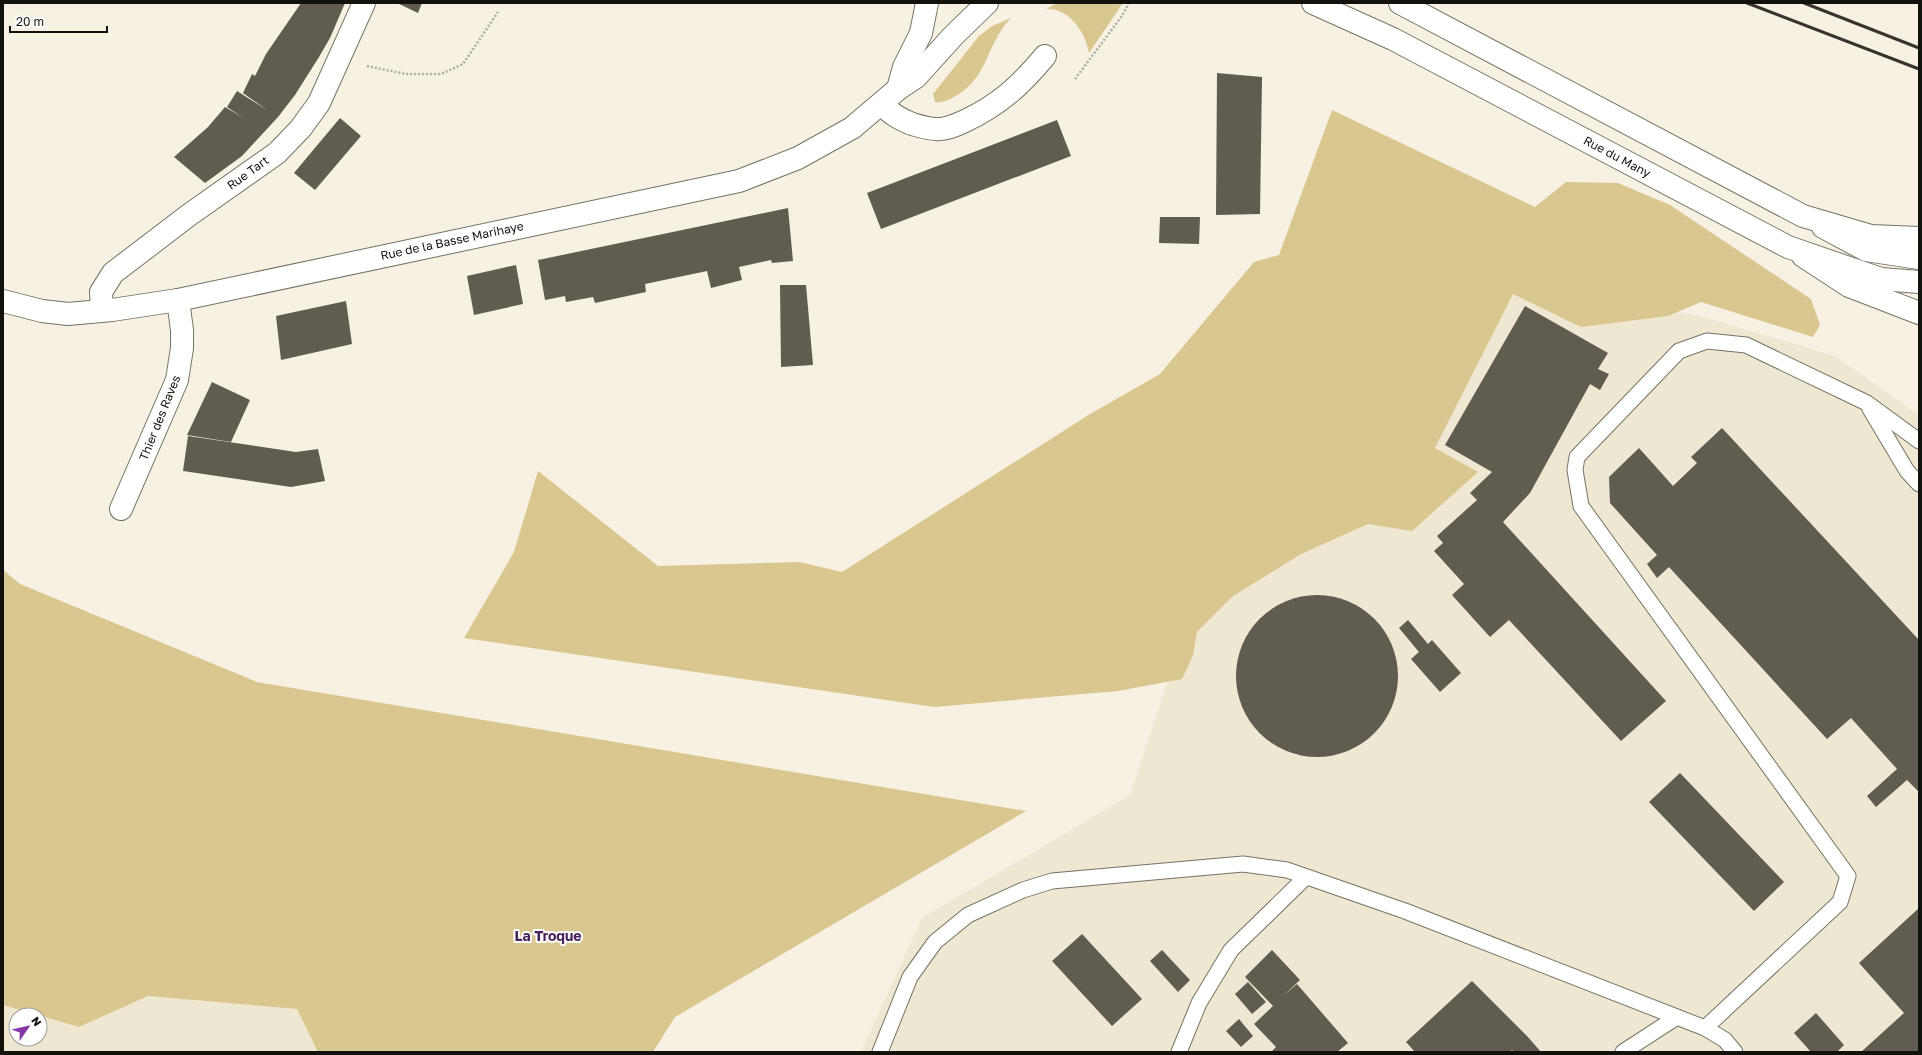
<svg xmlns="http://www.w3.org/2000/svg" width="1922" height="1055" viewBox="0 0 1922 1055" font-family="'Golos Text',sans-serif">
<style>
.built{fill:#eee7d2}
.green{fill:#dac78f}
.building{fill:#605c50}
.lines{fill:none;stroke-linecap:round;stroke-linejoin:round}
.service-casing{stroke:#767265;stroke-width:17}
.minor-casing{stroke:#767265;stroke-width:24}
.tertiary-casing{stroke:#767265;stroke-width:24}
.primary-casing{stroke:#767265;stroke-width:24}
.path{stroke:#afaba0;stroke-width:2.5;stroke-dasharray:2 2;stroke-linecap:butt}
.service{stroke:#fff;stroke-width:15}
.minor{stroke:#fff;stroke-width:22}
.tertiary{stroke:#fff;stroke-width:22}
.primary{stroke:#fff;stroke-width:22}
.rail{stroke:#37342e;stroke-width:3}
.labels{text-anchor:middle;stroke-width:4;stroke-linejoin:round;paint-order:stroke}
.street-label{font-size:12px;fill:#13110c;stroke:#fff}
.quarter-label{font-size:14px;font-weight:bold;fill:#4a255b;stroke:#fff}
</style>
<rect width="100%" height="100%" fill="#f6f1e3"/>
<g class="built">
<polygon points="1512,284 1700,316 1835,356 1919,415 1919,1052 861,1052 922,918 1130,795 1184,633"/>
<polygon points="148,996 297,1009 318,1052 3,1052 3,1005 38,1015 16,1015 16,1039 40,1039 40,1016 79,1027"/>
</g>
<g class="green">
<path d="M1057,3H1123L1089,53C1086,33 1069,7 1046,9Z"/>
<path d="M1011,18C985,44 990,80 950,99C945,101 941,103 935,102L933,94L979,36L992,26Z"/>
<polygon points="1332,110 1535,207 1566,182 1618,183 1670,205 1811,299 1820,325 1813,337 1701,302 1668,316 1581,327 1513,294 1435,448 1478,472 1412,531 1368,524 1301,554 1233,596 1197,632 1193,655 1182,679 1118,691 934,707 464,638 514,552 538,471 658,566 799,562 842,572 1090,414 1160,374 1254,262 1279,255"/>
<polygon points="3,570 20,584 257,682 1026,811 675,1017 653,1052 318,1052 297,1009 148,996 79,1027 3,1005"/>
</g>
<g class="building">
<polygon points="301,3 345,3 330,38 319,57 295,95 278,117 242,156 205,183 174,157 208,127 225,107 242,117 227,107 237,91 267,110 243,93 252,74 255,76 266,54"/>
<polygon points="397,3 422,3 418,13"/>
<polygon points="1217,73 1262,77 1260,214 1216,215"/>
<polygon points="340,118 361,136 315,190 294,173"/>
<polygon points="1057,120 1071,156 881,229 867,193"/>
<polygon points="788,208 793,261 772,263 771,260 739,267 742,280 711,288 707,271 645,284 646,292 595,303 593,297 566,302 565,296 545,300 538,260"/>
<polygon points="1160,217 1200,217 1199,244 1159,243"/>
<polygon points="516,265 523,304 474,315 467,276"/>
<polygon points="780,285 806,285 813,365 781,367"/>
<polygon points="346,301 352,344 281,360 276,316"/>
<polygon points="1525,306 1608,353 1598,369 1609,374 1600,390 1590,384 1530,493 1503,522 1666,701 1621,741 1509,620 1490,637 1452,595 1464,584 1434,551 1443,543 1437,536 1477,500 1470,493 1492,472 1445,445"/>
<polygon points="212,382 250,400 231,442 187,435"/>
<polygon points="1722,428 1919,640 1919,792 1907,780 1876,807 1867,796 1897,769 1851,718 1827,739 1669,567 1657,578 1647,564 1657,555 1610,503 1609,477 1639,448 1673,486 1697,463 1691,457"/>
<polygon points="188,436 296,452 318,449 325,481 291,487 183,471"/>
<circle cx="1317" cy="676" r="81"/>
<polygon points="1408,620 1428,644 1432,640 1461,673 1440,692 1411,659 1419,652 1399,628"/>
<polygon points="1680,773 1784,882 1754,911 1649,802"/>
<polygon points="1919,908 1919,1052 1861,1052 1904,1013 1859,963"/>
<polygon points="1082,934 1142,999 1112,1026 1052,961"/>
<polygon points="1162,950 1190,980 1178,992 1150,961"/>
<polygon points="1272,950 1300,980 1283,996 1297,984 1348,1043 1337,1052 1271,1052 1276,1047 1254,1024 1273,1006 1245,977"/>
<polygon points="1472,981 1527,1036 1541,1052 1514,1052 1512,1050 1510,1052 1415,1052 1406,1042"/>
<polygon points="1248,982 1266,1002 1252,1014 1235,994"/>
<polygon points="1816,1013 1844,1045 1837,1052 1811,1052 1794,1033"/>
<polygon points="1239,1019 1253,1036 1241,1047 1226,1031"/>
</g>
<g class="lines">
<defs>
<g id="service">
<polyline points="1870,409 1907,471 1919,484"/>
<polyline points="1705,1028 1840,902 1848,876 1581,506 1575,470 1577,457 1679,351 1707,341 1746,345 1867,403 1919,441"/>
<polyline points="880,1052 910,977 935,942 968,915 1023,890 1052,881 1243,864 1287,870 1405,911 1705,1028 1725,1040 1735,1052"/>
<polyline points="1179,1052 1199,1003 1231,950 1306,877"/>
<polyline points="1623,1052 1677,1017"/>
</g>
<g id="minor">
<path d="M882,104C890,114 900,119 912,124C919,126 928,129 936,129C946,130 956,125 965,121C999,105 1021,85 1045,56"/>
<polyline points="102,311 101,292 113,273 189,215 277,153 301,128 319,103 364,3"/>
<polyline points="121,509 177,380 182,348 182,330 178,300"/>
</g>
<g id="tertiary">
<polyline points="898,89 904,67 921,33 927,3"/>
<polyline points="1823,227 1866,250 1919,258"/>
<polyline points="1803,256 1849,286 1919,313"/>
<polyline points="3,301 42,311 68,314 112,310 178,300 739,181 798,158 852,128 898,89 916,77 954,35 987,3"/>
</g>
<g id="primary">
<polyline points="1313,3 1393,39 1788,247 1881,279 1919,282"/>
<polyline points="1400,3 1803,216 1871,236 1919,238"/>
</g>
</defs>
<use href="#service" class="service-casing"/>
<use href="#minor" class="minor-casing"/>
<use href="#tertiary" class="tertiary-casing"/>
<use href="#primary" class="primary-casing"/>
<g class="path">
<polyline points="367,66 406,74 441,74 463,64 498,12"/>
<polyline points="1075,79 1122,16 1129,3"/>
</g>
<use href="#service" class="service"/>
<use href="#minor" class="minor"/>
<use href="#tertiary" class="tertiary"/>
<use href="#primary" class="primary"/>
<g class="rail">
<polyline points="1747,3 1919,69"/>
<polyline points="1804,3 1919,48"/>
</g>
</g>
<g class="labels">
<g class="street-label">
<text transform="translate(1617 157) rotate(28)" y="4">Rue du Many</text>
<text transform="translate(248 173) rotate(-36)" y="4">Rue Tart</text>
<text transform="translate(452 241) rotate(-12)" y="4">Rue de la Basse Marihaye</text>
<text transform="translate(160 418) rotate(-68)" y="4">Thier des Raves</text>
</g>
<g class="quarter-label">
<text x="548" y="941">La Troque</text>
</g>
</g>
<rect width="1922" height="1055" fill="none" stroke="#13110c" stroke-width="8"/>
<g transform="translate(28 1027) rotate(56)"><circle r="19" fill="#ffffff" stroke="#a1a09e"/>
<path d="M0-3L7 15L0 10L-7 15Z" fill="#8537a8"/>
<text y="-6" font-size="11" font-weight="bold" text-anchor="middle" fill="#13110c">N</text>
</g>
<path d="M10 26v6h97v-6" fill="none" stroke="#13110c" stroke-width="2"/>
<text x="16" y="26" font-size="12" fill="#13110c" stroke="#ffffff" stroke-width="3" paint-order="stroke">20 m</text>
</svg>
